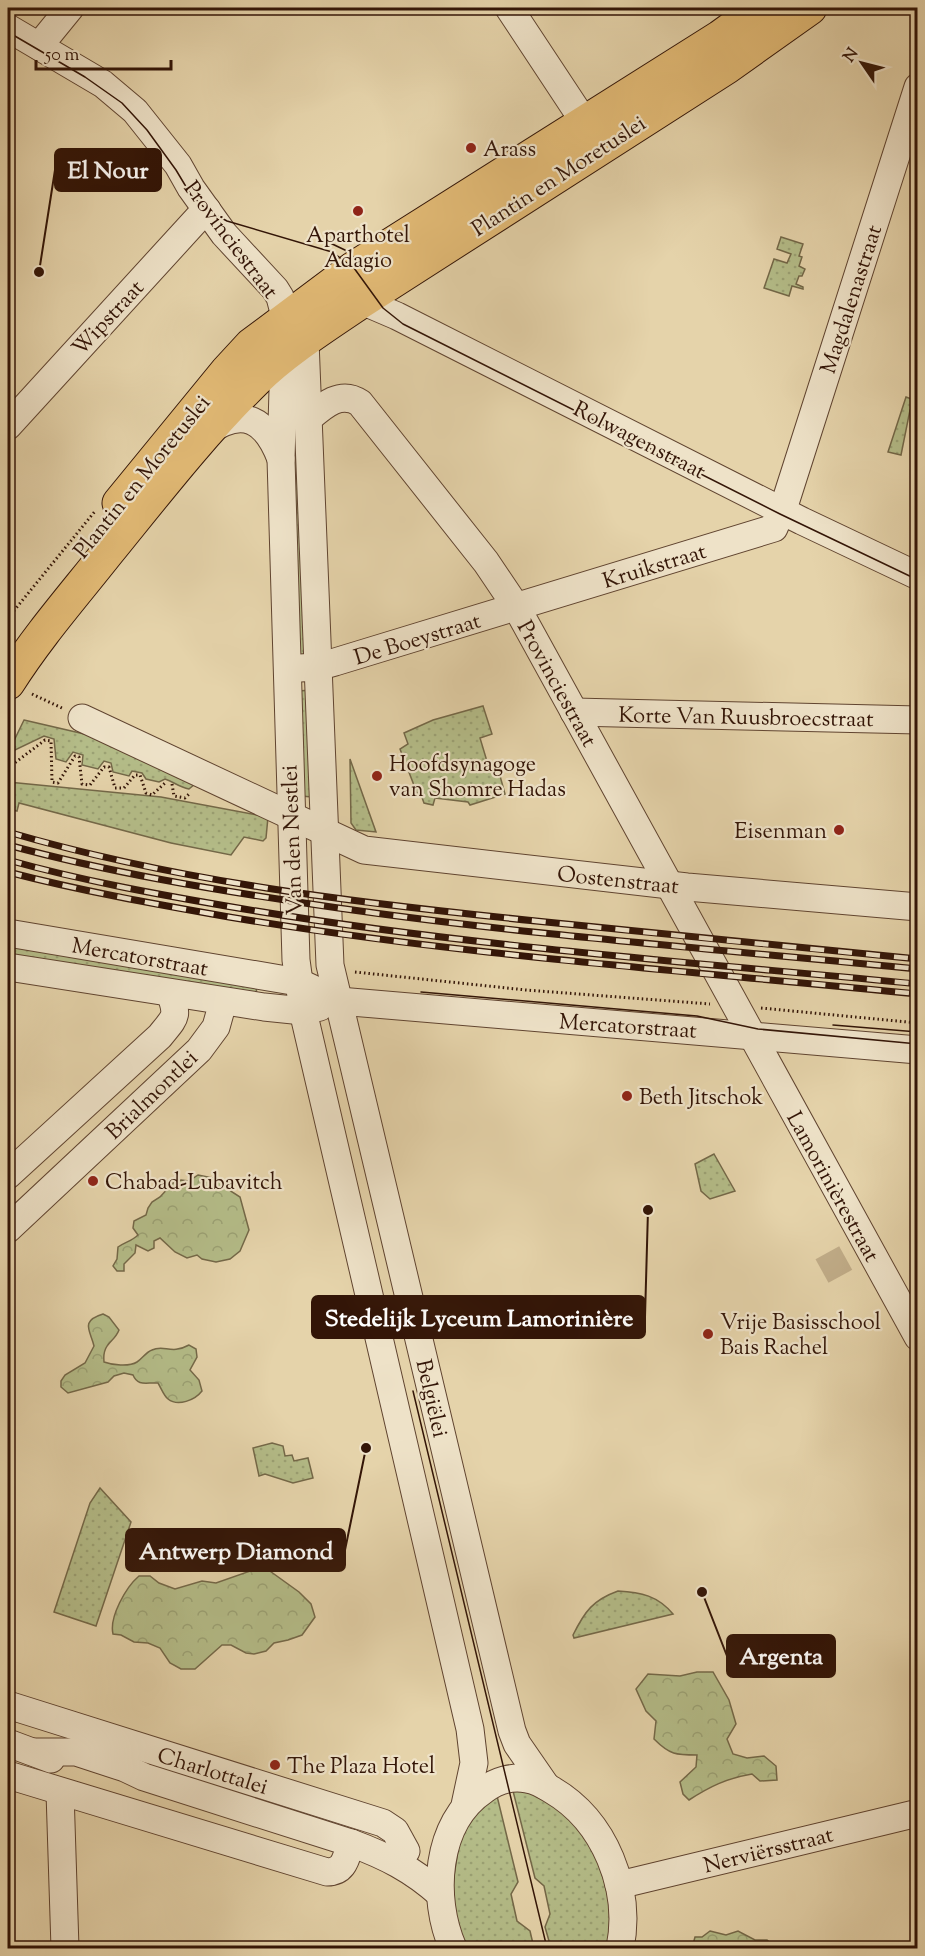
<svg xmlns="http://www.w3.org/2000/svg" width="925" height="1956" viewBox="0 0 925 1956" font-family="'Sorts Mill Goudy',serif">
<style>
.grass{fill:url(#grass-dots);stroke:#746848;stroke-width:1.5}
.forest{fill:url(#forest-crowns);stroke:#746848;stroke-width:1.5}
.lines{fill:none;stroke-linecap:round;stroke-linejoin:round}
.minor-tunnel{stroke:#c1ad89;stroke-width:27;stroke-dasharray:27 14;stroke-linecap:butt}
.minor-casing{stroke:#604430;stroke-width:29}
.major-casing{stroke:#331507;stroke-width:35}
.path{stroke:#331507;stroke-width:3;stroke-dasharray:1.5 3;stroke-linecap:butt}
.minor{stroke:#eee2c8;stroke-width:27}
.major{stroke:#e2ba75;stroke-width:33}
.tram{stroke:#331507;stroke-width:1.5}
.rail-casing{stroke:#331507;stroke-width:7}
.rail{stroke:#eee2c8;stroke-width:4.5;stroke-dasharray:14;stroke-linecap:butt}
.poi-dot{fill:#8f2418;stroke:#eee2c8;stroke-width:2}
.labels{text-anchor:middle;stroke-width:4.5;stroke-linejoin:round;paint-order:stroke}
.poi-label{font-size:22px;fill:#331507;stroke:#eee2c8;text-anchor:start}
.street-label{font-size:22px;fill:#331507;stroke:#eee2c8}
.leader{fill:none;stroke:#331507;stroke-width:2}
.callout-dot{fill:#331507;stroke:#eee2c8;stroke-width:2}
.callout{fill:#331507;stroke:#331507;stroke-width:2}
.callout-label{font-size:24px;text-anchor:middle;font-weight:bold;fill:#fff}
</style>
<defs>
<pattern id="grass-dots" width="8" height="8" patternUnits="userSpaceOnUse" patternTransform="scale(1.5)"><rect width="8" height="8" fill="#b4bc88"/><path d="M2 2h.1M6 6h.1" fill="none" stroke="#9ba174" stroke-width="1.8" stroke-linecap="round"/></pattern>
<pattern id="forest-crowns" width="20" height="18" patternUnits="userSpaceOnUse" patternTransform="scale(1.5)"><rect width="20" height="18" fill="#b4bc88"/><path d="M2 6a3 3 0 1 1 6 0M12 15a3 3 0 1 1 6 0" fill="none" stroke="#9ba174"/></pattern>
</defs>
<rect width="100%" height="100%" fill="#e5d3aa"/>
<filter id="stains"><feTurbulence type="fractalNoise" baseFrequency=".00333" numOctaves="4"/><feColorMatrix values="0 0 0 0 .2 0 0 0 0 .09 0 0 0 0 .02 0 0 0 .5 -.17"/></filter>
<radialGradient id="worn" r=".72"><stop offset=".6" stop-color="#630" stop-opacity="0"/><stop offset="1" stop-color="#630" stop-opacity=".3"/></radialGradient>
<g class="grass">
<polygon points="781,237 803,244 799,256 802,257 799,266 805,269 802,276 799,276 796,284 803,287 803,289 792,286 789,296 764,288 774,259 787,263 791,254 777,249"/>
<polygon points="297,388 308,656 296,656 288,390"/>
<polygon points="906,397 917,401 917,411 910,410 901,455 888,452"/>
<polygon points="311,690 312,797 301,796 299,691"/>
<polygon points="483,706 492,734 480,738 489,768 497,765 505,794 470,805 468,802 435,798 433,805 424,803 420,792 417,793 400,749 408,744 404,733 433,720"/>
<path d="M24,720L93,736L195,784L189,789C179,787 174,782 165,779L159,782L146,779L142,773L132,771L129,776L113,772L111,763L104,761L98,769L82,765L83,755L73,752L66,762L56,759L54,739L44,736L15,750L10,749Z"/>
<polygon points="350,759 376,832 356,830 351,823"/>
<polygon points="8,782 161,797 268,817 266,838 263,841 244,837 231,855 171,843 19,803 17,811 8,809"/>
<polygon points="8,943 256,985 257,998 8,959"/>
<polygon points="714,1154 735,1191 710,1199 701,1191 695,1164"/>
<polygon points="272,1443 283,1446 285,1456 292,1455 294,1461 308,1458 313,1478 293,1483 265,1474 259,1476 253,1448"/>
<polygon points="100,1488 131,1522 96,1626 54,1612 90,1503"/>
<path d="M618,1591C641,1592 658,1596 673,1614L574,1638L573,1635C585,1611 593,1600 618,1591Z"/>
<polygon points="529,1790 569,1816 595,1852 611,1903 608,1948 551,1948 545,1927 550,1914 544,1886 535,1878 513,1791"/>
<polygon points="497,1796 518,1882 511,1894 517,1921 530,1931 534,1948 464,1948 454,1923 452,1889 459,1844 470,1816"/>
</g>
<g class="forest">
<path d="M198,1175L222,1180L226,1188L240,1197L249,1230L240,1251L230,1259L216,1262L202,1259L197,1255L187,1258L175,1252L160,1238L154,1241V1248L148,1251L136,1245L135,1253L124,1264V1271H117L113,1266L117,1259L118,1247C125,1242 132,1241 138,1235L133,1228L134,1221L146,1215L148,1208L152,1202L160,1197L173,1183L181,1180L189,1181Z"/>
<path d="M103,1314L109,1317L119,1330C114,1343 102,1343 104,1362C112,1365 129,1367 137,1362C142,1359 146,1352 152,1350C164,1344 171,1355 189,1345L196,1349L197,1357L190,1370L199,1380L202,1391C195,1400 178,1407 168,1399C164,1396 161,1388 158,1383C147,1382 138,1387 133,1375L124,1373L114,1376L108,1382L68,1393L61,1387V1381L65,1375L85,1363L94,1346C90,1330 80,1321 103,1314Z"/>
<path d="M256,1569H267L299,1592L311,1604L315,1617L302,1635L288,1640L274,1643L266,1651L254,1654L246,1653L231,1645H222L195,1669H181L170,1663L160,1648L148,1643L134,1642L121,1635L113,1634C109,1617 126,1587 139,1576H150L159,1583L175,1589L202,1581L216,1583Z"/>
<path d="M697,1672H713L729,1700L736,1724L727,1739L733,1754L747,1758L764,1756L776,1766L777,1780L760,1781L752,1774C727,1778 709,1787 689,1800L683,1794L680,1782L696,1767L697,1755C676,1755 670,1755 654,1739L656,1721L646,1711L636,1689L648,1674L680,1676Z"/>
<polygon points="710,1931 726,1935 738,1931 755,1940 767,1940 776,1948 692,1948 695,1937 702,1937"/>
</g>
<g class="lines">
<polyline class="minor-tunnel" points="822,1271 853,1254"/>
<defs>
<g id="minor">
<polyline points="509,8 585,123"/>
<polyline points="8,28 103,84 135,111 178,165 191,188 224,234 275,289 280,297 286,320 305,341 330,965 512,1731 517,1744 546,1786"/>
<polyline points="39,46 70,8"/>
<polyline points="362,301 397,316 802,521 918,576"/>
<polyline points="283,343 281,360 283,390 281,459 296,960 303,1011 470,1729 474,1763 465,1805"/>
<path d="M309,418C324,405 341,390 360,403L486,562L517,608L918,1337"/>
<polyline points="8,426 198,218 207,210"/>
<path d="M207,432C244,406 266,420 281,459"/>
<polyline points="300,668 317,667 335,662 774,528 786,500 918,87"/>
<polyline points="574,712 918,720"/>
<polyline points="82,718 364,850 687,887 918,907"/>
<polyline points="8,933 298,982 339,1001 918,1050"/>
<polyline points="8,967 264,1007 303,1011 320,1007"/>
<path d="M8,1175L160,1036C175,1017 179,1017 170,993"/>
<polyline points="8,1229 199,1050 216,1027 223,1002"/>
<polyline points="8,1705 383,1823 395,1831 406,1851"/>
<polyline points="8,1743 51,1759"/>
<path d="M35,1752H76L125,1768L144,1777L351,1843C386,1856 412,1869 440,1894"/>
<path d="M8,1775L327,1872C345,1872 346,1857 351,1843"/>
<polyline points="60,1792 65,1948"/>
<polyline points="619,1885 918,1813"/>
<path d="M453,1948C431,1898 435,1823 484,1790C496,1781 512,1776 527,1779C536,1780 544,1785 552,1790C605,1821 632,1889 620,1948"/>
</g>
<g id="major">
<polyline points="119,503 227,371 251,345 354,268 720,37 760,8"/>
<path d="M8,683C37,637 73,596 107,553C155,494 202,433 256,380C284,352 328,324 362,301L727,67L810,8"/>
</g>
</defs>
<use href="#minor" class="minor-casing"/>
<use href="#major" class="major-casing"/>
<g class="path">
<polyline points="913,399 911,406 918,407"/>
<polyline points="8,618 96,510"/>
<polyline points="32,694 64,709"/>
<polyline points="8,719 14,708"/>
<polyline points="8,730 12,732 8,741"/>
<polyline points="8,768 45,740 51,741 52,782 58,783 75,756 79,757 82,784 90,785 104,767 109,767 115,788 124,788 135,775 140,775 146,793 152,795 165,783"/>
<polyline points="172,784 174,796 185,798 190,793"/>
<polyline points="355,972 526,990 710,1004"/>
<polyline points="761,1008 918,1023"/>
</g>
<use href="#minor" class="minor"/>
<use href="#major" class="major"/>
<g class="tram">
<polyline points="8,32 85,77 122,103 147,130 176,170 191,195 207,210 227,221 332,252 354,268 383,308 403,324 780,514 918,580"/>
<polyline points="326,241 347,251 361,264"/>
<polyline points="421,992 697,1016 758,1029 918,1044"/>
<polyline points="833,1025 918,1032"/>
<polyline points="413,1391 547,1948"/>
</g>
<defs>
<g id="rail">
<path d="M8,832C179,882 358,903 536,921C663,934 790,947 918,959"/>
<path d="M8,845C107,872 209,889 311,904C512,934 715,949 918,969"/>
<path d="M8,860C83,881 161,895 238,908C463,946 691,962 918,984"/>
<path d="M8,872C81,891 155,904 229,917C457,955 688,971 918,994"/>
</g>
</defs>
<use href="#rail" class="rail-casing"/>
<use href="#rail" class="rail"/>
</g>
<g class="poi-dot">
<circle cx="471" cy="148" r="6"/>
<circle cx="358" cy="211" r="6"/>
<circle cx="377" cy="776" r="6"/>
<circle cx="839" cy="830" r="6"/>
<circle cx="627" cy="1096" r="6"/>
<circle cx="93" cy="1181" r="6"/>
<circle cx="708" cy="1334" r="6"/>
<circle cx="275" cy="1765" r="6"/>
</g>
<g class="labels">
<g class="poi-label">
<text x="483" y="156">Arass</text>
<text x="358" y="242" text-anchor="middle">Aparthotel<tspan x="358" dy="25">Adagio</tspan></text>
<text x="389" y="771">Hoofdsynagoge<tspan x="389" dy="25">van Shomre Hadas</tspan></text>
<text x="827" y="838" text-anchor="end">Eisenman</text>
<text x="639" y="1104">Beth Jitschok</text>
<text x="105" y="1189">Chabad-Lubavitch</text>
<text x="720" y="1329">Vrije Basisschool<tspan x="720" dy="25">Bais Rachel</tspan></text>
<text x="287" y="1773">The Plaza Hotel</text>
</g>
<g class="street-label">
<text transform="translate(558 175) rotate(-33)" y="8">Plantin en Moretuslei</text>
<text transform="translate(232 239) rotate(53)" y="8">Provinciestraat</text>
<text transform="translate(850 299) rotate(-72)" y="8">Magdalenastraat</text>
<text transform="translate(107 317) rotate(-47)" y="8">Wipstraat</text>
<text transform="translate(640 439) rotate(27)" y="8">Rolwagenstraat</text>
<text transform="translate(141 476) rotate(-51)" y="8">Plantin en Moretuslei</text>
<text transform="translate(654 565) rotate(-17)" y="8">Kruikstraat</text>
<text transform="translate(417 638) rotate(-17)" y="8">De Boeystraat</text>
<text transform="translate(558 683) rotate(61)" y="8">Provinciestraat</text>
<text transform="translate(746 716) rotate(1)" y="8">Korte Van Ruusbroecstraat</text>
<text transform="translate(291 840) rotate(-92)" y="8">Van den Nestlei</text>
<text transform="translate(618 879) rotate(6)" y="8">Oostenstraat</text>
<text transform="translate(140 956) rotate(10)" y="8">Mercatorstraat</text>
<text transform="translate(628 1025) rotate(4)" y="8">Mercatorstraat</text>
<text transform="translate(151 1094) rotate(-44)" y="8">Brialmontlei</text>
<text transform="translate(834 1186) rotate(61)" y="8">Lamorinièrestraat</text>
<text transform="translate(433 1398) rotate(77)" y="8">Belgiëlei</text>
<text transform="translate(213 1770) rotate(17)" y="8">Charlottalei</text>
<text transform="translate(768 1849) rotate(-14)" y="8">Nerviërsstraat</text>
</g>
</g>
<path class="leader" d="M39 272L55 170M648 1210L645 1317M366 1448L345 1550M702 1592L727 1656"/>
<g class="callout-dot">
<circle cx="39" cy="272" r="6"/>
<circle cx="648" cy="1210" r="6"/>
<circle cx="366" cy="1448" r="6"/>
<circle cx="702" cy="1592" r="6"/>
</g>
<g class="callout">
<rect x="55" y="149" width="106" height="42" rx="6"/>
<rect x="312" y="1296" width="333" height="42" rx="6"/>
<rect x="126" y="1529" width="219" height="42" rx="6"/>
<rect x="727" y="1635" width="108" height="42" rx="6"/>
</g>
<g class="callout-label">
<text x="108" y="178">El Nour</text>
<text x="479" y="1326">Stedelijk Lyceum Lamorinière</text>
<text x="236" y="1559">Antwerp Diamond</text>
<text x="781" y="1664">Argenta</text>
</g>
<rect width="925" height="1956" fill="none" stroke="#e5d3aa" stroke-width="30"/>
<rect x="9" y="9" width="907" height="1938" fill="none" stroke="#331507" stroke-width="3"/>
<rect x="15" y="15" width="895" height="1926" fill="none" stroke="#331507" stroke-width="1.5"/>
<g transform="translate(862 63) rotate(305)" stroke="#eee2c8" stroke-width="4.5" paint-order="stroke">
<path d="M0-4.5L10 22L0 15L-10 22Z" fill="#331507"/>
<text y="-9" font-size="16" font-weight="bold" text-anchor="middle" fill="#331507">N</text>
</g>
<path d="M36 60v9h135v-9" fill="none" stroke="#331507" stroke-width="3"/>
<text x="45" y="60" font-size="18" fill="#331507" stroke="#eee2c8" stroke-width="4.5" paint-order="stroke">50 m</text>
<rect width="100%" height="100%" filter="url(#stains)"/>
<rect width="100%" height="100%" fill="url(#worn)"/>
</svg>
